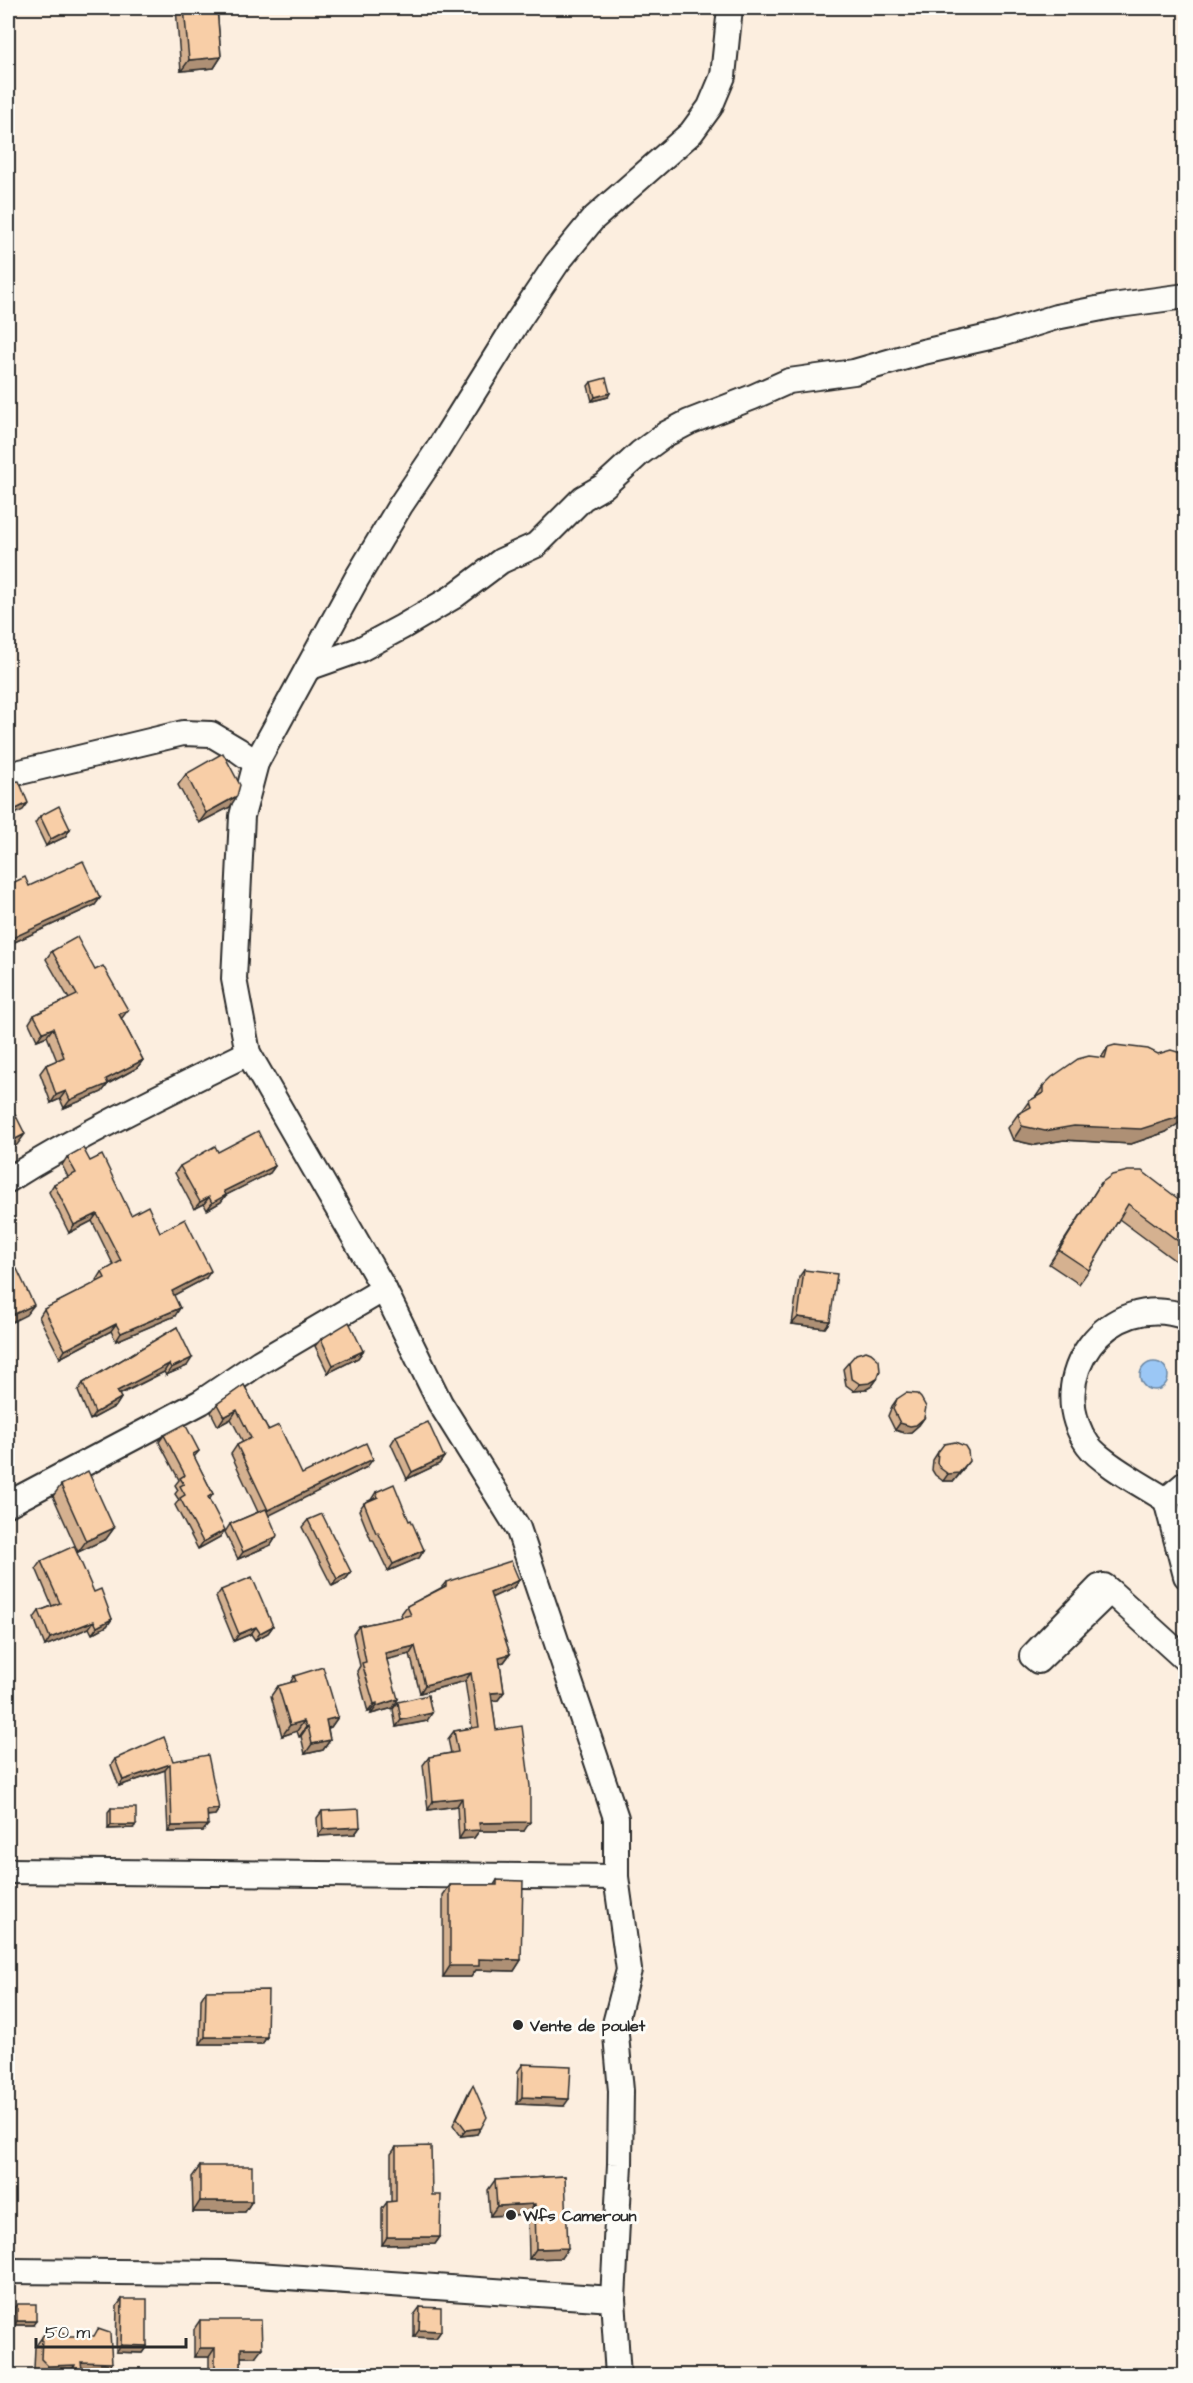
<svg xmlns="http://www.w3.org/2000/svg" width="1193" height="2383" viewBox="0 0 1193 2383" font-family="'Architects Daughter',sans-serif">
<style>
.water{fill:#9bc7f5;stroke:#6e89a4;stroke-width:1.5}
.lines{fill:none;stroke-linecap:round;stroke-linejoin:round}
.minor-casing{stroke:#2b2b2b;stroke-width:28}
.minor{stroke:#fdfcf7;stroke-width:24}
.wall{fill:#d5b190;stroke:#2b2b2b;stroke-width:1.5}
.shaded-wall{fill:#ae9075;stroke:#2b2b2b;stroke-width:1.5}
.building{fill:#f8cea7;stroke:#2b2b2b;stroke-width:1.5}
.poi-dot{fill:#2b2b2b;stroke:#fdfcf7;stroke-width:2}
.labels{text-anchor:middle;stroke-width:6;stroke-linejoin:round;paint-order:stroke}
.poi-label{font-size:16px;font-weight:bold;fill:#2b2b2b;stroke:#fdfcf7;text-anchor:start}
</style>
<rect width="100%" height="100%" fill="#fceedf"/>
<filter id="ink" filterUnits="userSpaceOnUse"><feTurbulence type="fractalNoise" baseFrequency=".0167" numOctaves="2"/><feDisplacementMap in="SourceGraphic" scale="12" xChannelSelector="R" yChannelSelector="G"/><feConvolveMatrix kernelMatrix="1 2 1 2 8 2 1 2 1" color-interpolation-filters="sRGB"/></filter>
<g filter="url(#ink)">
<circle class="water" cx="1154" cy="1376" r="14"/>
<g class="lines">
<defs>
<g id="minor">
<polyline points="308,668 359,650 402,627 453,597 501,561 536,545 583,498 604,486 640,453 666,434 689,422 753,397 789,381 854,372 923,352 998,335 1056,317 1112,306 1186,296"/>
<polyline points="8,775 183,733 211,734 238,750 256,763"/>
<path d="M8,1180C85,1132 167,1093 248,1053"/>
<path d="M1186,1317C1108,1288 1041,1379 1088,1445C1101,1463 1146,1487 1166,1500L1186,1483"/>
<polyline points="1166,1500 1186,1576"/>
<polyline points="8,1504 201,1402 260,1362 384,1289"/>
<polyline points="1110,1591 1104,1586 1099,1587 1032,1656 1038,1661 1110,1591 1186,1660"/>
<polyline points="8,1871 616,1877"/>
<polyline points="8,2271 227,2273 613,2299"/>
<polyline points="618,2376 613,2299 620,2164 621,2091 615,2024 629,1970 616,1877 616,1818 518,1528 440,1403 384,1289 248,1053 234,979 242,816 256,763 357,578 400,506 437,451 518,321 557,263 593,219 691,133 710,107 723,76 730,8"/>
</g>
</defs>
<use href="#minor" class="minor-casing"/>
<use href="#minor" class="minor"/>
</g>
<g class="wall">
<polygon points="176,8 217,8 221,57 214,68 181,71"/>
<polygon points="591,382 608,397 592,401 588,386"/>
<polygon points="186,774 230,807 199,823 178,785"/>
<polygon points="40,816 70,829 65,837 46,846 35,823"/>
<polygon points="8,885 29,886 100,898 95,905 8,945"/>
<polygon points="52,951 121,1018 143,1060 137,1068 108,1084 102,1092 64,1108 60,1099 51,1103 40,1073 46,1065 57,1061 47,1036 37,1040 29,1023 34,1015 69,999 46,959"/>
<polygon points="1108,1047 1183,1120 1166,1132 1131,1144 1064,1140 1035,1145 1013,1140 1008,1128 1018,1114 1022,1111 1029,1101 1035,1098 1043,1086 1101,1058"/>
<polygon points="218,1152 275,1166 270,1173 226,1195 221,1202 207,1210 204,1204 194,1209 175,1173 180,1166"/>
<polygon points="67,1157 90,1161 131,1215 160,1232 206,1278 174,1295 175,1316 116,1341 111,1331 60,1358 39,1317 44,1309 98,1282 97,1280 102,1272 114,1266 92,1221 69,1233 49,1192 54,1184 68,1177 62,1165"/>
<polygon points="1101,1183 1185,1204 1185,1268 1119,1219 1089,1270 1079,1284 1049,1264"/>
<polygon points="804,1270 830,1321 825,1328 792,1324 799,1277"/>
<polygon points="177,1327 187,1366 166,1375 164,1372 119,1395 121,1398 116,1406 90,1420 78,1391 83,1383"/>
<polygon points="321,1339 363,1351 358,1358 328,1373 315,1346"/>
<polygon points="849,1362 877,1379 872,1386 865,1390 854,1391 846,1385 843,1369"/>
<polygon points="244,1385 268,1430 302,1474 367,1467 268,1515 276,1537 271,1545 238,1559 225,1532 230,1524 258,1512 231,1454 237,1445 243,1442 231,1419 218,1426 211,1412 217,1404"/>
<polygon points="897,1399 924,1418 919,1425 911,1432 905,1433 895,1430 888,1416 892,1406"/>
<polygon points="164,1435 199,1451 194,1457 213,1494 209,1500 220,1537 198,1549 175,1505 179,1500 175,1494 178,1490 175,1485 179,1480 159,1442"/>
<polygon points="396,1436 444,1457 439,1464 407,1479 391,1444"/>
<polygon points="938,1452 964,1469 954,1481 943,1481 935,1475 932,1470 933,1460"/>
<polygon points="61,1485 114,1528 106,1539 78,1552 53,1496"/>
<polygon points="376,1492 409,1521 424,1550 419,1558 388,1571 373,1540 371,1540 359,1510 364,1503 371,1500"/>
<polygon points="308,1520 351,1572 346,1579 332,1586 302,1527"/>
<polygon points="41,1561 94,1592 112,1619 107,1626 92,1634 89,1628 45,1646 34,1618 39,1611 52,1606 36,1568"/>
<polygon points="519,1580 513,1588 491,1598 510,1654 504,1662 500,1663 504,1692 498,1700 492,1701 496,1730 524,1831 479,1831 474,1838 459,1839 457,1806 428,1810 423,1765 429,1757 451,1753 448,1739 454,1731 472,1728 465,1681 420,1693 410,1654 387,1659 393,1708 371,1714 371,1711 368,1712 357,1671 360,1666 353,1634 359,1626 402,1617 401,1614 407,1606 441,1588 446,1582"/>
<polygon points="221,1590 273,1626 268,1633 255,1640 251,1634 234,1641 216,1597"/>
<polygon points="294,1676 338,1717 331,1727 328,1728 330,1740 323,1750 305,1754 301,1736 299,1737 297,1731 282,1736 271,1696 278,1686 290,1683"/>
<polygon points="398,1702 427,1721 396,1727 393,1709"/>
<polygon points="115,1759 173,1761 219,1809 215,1815 207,1816 203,1831 168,1832 165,1770 119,1786 111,1765"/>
<polygon points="111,1808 133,1828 108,1829 108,1812"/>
<polygon points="322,1811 360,1827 355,1834 318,1836 317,1818"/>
<polygon points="497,1880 521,1960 514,1971 476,1970 471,1977 443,1977 443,1895 450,1885 494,1885"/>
<polygon points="206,1991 267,2037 262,2044 200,2044 201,1999"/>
<polygon points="523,2064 564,2106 517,2104 518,2071"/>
<polygon points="473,2085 477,2134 461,2136 453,2125 469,2091"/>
<polygon points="396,2147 432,2195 440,2237 435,2244 382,2245 382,2209 387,2202 391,2202 391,2154"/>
<polygon points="200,2166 252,2201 245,2212 193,2212 192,2177"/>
<polygon points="565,2176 561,2258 529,2259 528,2214 490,2216 488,2190 495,2180"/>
<polygon points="122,2299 147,2346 142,2353 116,2352 117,2306"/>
<polygon points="17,2304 33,2325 15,2325 14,2308"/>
<polygon points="420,2307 441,2331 436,2338 414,2337 414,2315"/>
<polygon points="200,2320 255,2357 241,2357 241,2376 209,2376 209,2357 194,2357 194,2329"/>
<polygon points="48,2329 65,2336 112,2363 105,2373 83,2372 83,2376 68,2376 68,2374 41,2376 34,2369 35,2347"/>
</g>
<g class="shaded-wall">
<polygon points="221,57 214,68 181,71 189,60"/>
<polygon points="610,393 608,397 592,401 595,397"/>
<polygon points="237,796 230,807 199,823 206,813"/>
<polygon points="28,803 23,810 8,818 8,813"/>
<polygon points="70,829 65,837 46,846 51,839"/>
<polygon points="100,898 95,905 8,945 8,940 17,935"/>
<polygon points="128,1010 122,1018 114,1022 119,1014"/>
<polygon points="53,1028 47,1036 37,1040 43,1032"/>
<polygon points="143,1060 137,1068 103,1086 108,1084 102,1092 64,1108 70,1100 106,1079"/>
<polygon points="66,1091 60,1099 51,1103 56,1095"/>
<polygon points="1185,1111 1185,1119 1166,1132 1131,1144 1064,1140 1035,1145 1013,1140 1022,1126"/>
<polygon points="25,1134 17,1145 8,1150 8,1143"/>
<polygon points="275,1166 270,1173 226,1195 221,1202 207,1210 212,1203 224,1191"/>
<polygon points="209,1197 204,1204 194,1209 200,1202"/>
<polygon points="97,1214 92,1221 69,1233 74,1225"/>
<polygon points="211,1271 206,1278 167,1299 172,1291"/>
<polygon points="34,1305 26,1315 8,1324 8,1317"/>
<polygon points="180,1308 175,1316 116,1341 121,1333"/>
<polygon points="798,1317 830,1321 825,1328 792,1324"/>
<polygon points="116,1324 111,1331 60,1358 65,1350"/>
<polygon points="363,1351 358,1358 328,1373 333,1365"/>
<polygon points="192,1358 187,1366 166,1375 171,1368"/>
<polygon points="169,1364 164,1372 112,1398 117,1391"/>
<polygon points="877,1379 872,1386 865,1390 854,1391 860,1384"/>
<polygon points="121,1398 116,1406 90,1420 95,1413"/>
<polygon points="237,1410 231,1419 218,1426 224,1417"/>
<polygon points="924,1418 919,1425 911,1432 905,1433 895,1430 900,1423"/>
<polygon points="444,1457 439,1464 407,1479 412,1472"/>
<polygon points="373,1459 367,1467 262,1519 268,1510"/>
<polygon points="969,1461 954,1481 943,1481 948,1474"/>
<polygon points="114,1528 106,1539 78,1552 86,1541"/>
<polygon points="225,1530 220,1537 198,1549 203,1542"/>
<polygon points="276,1537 271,1545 238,1559 243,1552"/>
<polygon points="424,1550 419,1558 388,1571 393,1564"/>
<polygon points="351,1572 346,1579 332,1586 337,1579"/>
<polygon points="519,1580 513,1588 484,1601 490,1593"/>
<polygon points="112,1619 107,1626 92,1634 97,1627"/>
<polygon points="94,1621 89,1628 45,1646 50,1638"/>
<polygon points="273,1626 268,1633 255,1640 260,1633"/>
<polygon points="256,1627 251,1634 234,1641 239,1634"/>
<polygon points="415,1646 410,1654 380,1661 385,1653"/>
<polygon points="510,1654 504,1662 493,1665 499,1657"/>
<polygon points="471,1673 465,1681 420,1693 425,1685"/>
<polygon points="504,1692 498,1700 485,1701 491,1693"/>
<polygon points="398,1699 393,1708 371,1714 377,1706"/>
<polygon points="377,1703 371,1711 368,1712 374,1704"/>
<polygon points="432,1713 427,1721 396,1727 401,1720"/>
<polygon points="338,1717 331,1727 319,1731 326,1720"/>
<polygon points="304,1721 297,1731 282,1736 290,1725"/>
<polygon points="308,1726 301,1736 299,1737 306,1727"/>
<polygon points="330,1740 323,1750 305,1754 312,1744"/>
<polygon points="170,1764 165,1770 119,1786 123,1780"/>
<polygon points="462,1798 457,1806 428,1810 433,1801"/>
<polygon points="219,1809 215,1815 203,1816 207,1810"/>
<polygon points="530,1822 524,1831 479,1831 474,1838 459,1839 464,1831 479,1823"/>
<polygon points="111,1825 136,1825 133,1828 108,1829"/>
<polygon points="208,1825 203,1831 168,1832 172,1826"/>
<polygon points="360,1827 355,1834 318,1836 323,1829"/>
<polygon points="479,1959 521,1960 514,1971 476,1970 471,1977 443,1977 450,1966"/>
<polygon points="205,2037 267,2037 262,2044 200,2044"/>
<polygon points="522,2097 569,2099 564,2106 517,2104"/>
<polygon points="481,2128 477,2134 461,2136 466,2130"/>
<polygon points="200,2201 252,2201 245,2212 193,2212"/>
<polygon points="535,2204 528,2214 490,2216 497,2206"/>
<polygon points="387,2237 440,2237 435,2244 382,2245"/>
<polygon points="568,2248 561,2258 529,2259 536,2249"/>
<polygon points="17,2321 36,2321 33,2325 15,2325"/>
<polygon points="419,2330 441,2331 436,2338 414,2337"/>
<polygon points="121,2345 147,2346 142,2353 116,2352"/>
<polygon points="200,2348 215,2348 209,2357 194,2357"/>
<polygon points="241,2348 262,2348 255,2357 234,2357"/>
<polygon points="81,2362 112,2363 105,2373 74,2372"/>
<polygon points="75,2365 68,2374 42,2376 48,2366"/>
</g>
<g class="building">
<polygon points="184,8 217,8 221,57 189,60"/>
<polygon points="606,378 610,393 595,397 591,382"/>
<polygon points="223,753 240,785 237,796 206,813 186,774"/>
<polygon points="8,780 10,782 19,781 28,803 8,813"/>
<polygon points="59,806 70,829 51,839 40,816"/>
<polygon points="83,861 100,898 8,940 8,913 13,911 8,898 8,885 25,877 29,886"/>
<polygon points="8,867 10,873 8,875"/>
<polygon points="77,937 95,970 103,966 128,1010 119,1014 143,1060 106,1079 108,1084 70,1100 66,1091 56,1095 46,1065 64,1057 53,1028 43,1032 34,1015 77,995 52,951"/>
<polygon points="1115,1045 1148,1049 1158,1054 1171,1050 1181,1053 1185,1063 1185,1111 1176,1118 1141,1129 1074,1126 1045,1131 1022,1126 1018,1114 1031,1107 1029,1101 1043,1093 1043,1086 1052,1077 1078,1059 1089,1056 1105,1058 1108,1047"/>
<polygon points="8,1100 25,1134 8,1143"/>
<polygon points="258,1131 275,1166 224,1191 226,1195 212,1203 209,1197 200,1202 180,1166 215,1146 218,1152"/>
<polygon points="83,1148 90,1161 102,1155 131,1215 148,1206 160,1232 185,1219 211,1271 172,1291 180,1308 121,1333 116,1324 65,1350 44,1309 105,1278 102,1272 121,1261 97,1214 74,1225 54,1184 76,1173 67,1157"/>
<polygon points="1128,1171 1142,1171 1185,1204 1185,1246 1128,1204 1089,1270 1059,1250 1101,1183 1112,1175"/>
<polygon points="17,1269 34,1305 8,1317 8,1273"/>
<polygon points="804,1270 837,1274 830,1321 798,1317"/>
<polygon points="349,1322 363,1351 333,1365 321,1339"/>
<polygon points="177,1327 192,1358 171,1368 169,1364 117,1391 121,1398 95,1413 83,1383"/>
<polygon points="866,1351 871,1353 879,1360 880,1371 877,1379 870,1383 860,1384 851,1378 849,1362 856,1354"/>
<polygon points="244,1385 268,1430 279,1425 302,1474 366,1443 373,1459 268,1510 237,1445 251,1438 237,1410 224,1417 217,1404"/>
<polygon points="906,1393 917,1394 921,1398 926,1407 924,1418 916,1425 910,1426 900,1423 893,1409 897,1399"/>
<polygon points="428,1422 444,1457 412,1472 396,1436"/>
<polygon points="185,1424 199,1451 193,1454 213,1494 208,1497 225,1530 203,1542 180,1498 185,1495 180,1486 184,1484 180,1478 185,1475 164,1435"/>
<polygon points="955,1442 965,1446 968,1451 969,1461 959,1473 948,1474 940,1468 937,1463 938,1452 944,1444"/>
<polygon points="88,1471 114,1528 86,1541 61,1485"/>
<polygon points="394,1484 409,1521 411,1520 424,1550 393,1564 378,1532 376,1533 364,1503 378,1497 376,1492"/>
<polygon points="266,1509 277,1535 276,1537 243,1552 230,1524"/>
<polygon points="322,1514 351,1572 337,1579 308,1520"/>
<polygon points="74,1546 94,1592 101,1589 112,1619 97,1627 94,1621 50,1638 39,1611 60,1603 41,1561"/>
<polygon points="511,1561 519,1580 490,1593 510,1654 499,1657 504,1692 491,1693 496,1730 522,1726 530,1786 530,1822 479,1823 480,1830 464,1831 462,1798 433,1801 429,1757 458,1752 454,1731 479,1727 471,1673 425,1685 415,1646 385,1653 398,1699 377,1706 377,1703 374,1704 362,1663 366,1662 359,1626 411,1615 407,1606 446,1586 446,1582"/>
<polygon points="252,1577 273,1626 260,1633 256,1627 239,1634 221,1590"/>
<polygon points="323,1667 338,1717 326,1720 330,1740 312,1744 308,1726 306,1727 304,1721 290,1725 278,1686 296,1681 294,1676"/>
<polygon points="428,1695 432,1713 401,1720 398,1702"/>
<polygon points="164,1737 173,1761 208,1755 219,1809 207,1810 208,1825 172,1826 170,1764 123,1780 115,1759"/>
<rect x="111" y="1808" width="25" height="17"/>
<polygon points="359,1809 360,1827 323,1829 322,1811"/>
<polygon points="497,1880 523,1881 521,1960 479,1959 479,1966 450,1966 450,1885 497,1885"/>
<polygon points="268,1990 267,2037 205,2037 206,1991"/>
<polygon points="523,2064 571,2066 569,2099 522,2097"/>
<polygon points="473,2085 487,2117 481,2128 466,2130 457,2118"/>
<polygon points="431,2146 432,2195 441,2195 440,2237 387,2237 387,2202 396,2201 396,2147"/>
<rect x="200" y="2166" width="52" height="35"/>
<polygon points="565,2176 568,2248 536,2249 535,2204 497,2206 495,2180"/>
<polygon points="122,2299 147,2299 147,2346 121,2345"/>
<rect x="17" y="2304" width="19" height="17"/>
<polygon points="420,2307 441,2308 441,2331 419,2330"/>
<polygon points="200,2320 261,2320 262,2348 241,2348 241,2376 215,2376 215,2348 200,2348"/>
<polygon points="48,2329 61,2330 65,2336 94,2336 98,2329 110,2333 112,2363 81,2362 83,2376 71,2376 75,2365 48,2366 41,2359 42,2337"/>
</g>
</g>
<g class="poi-dot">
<circle cx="518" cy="2025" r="6"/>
<circle cx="511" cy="2215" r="6"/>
</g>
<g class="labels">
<g class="poi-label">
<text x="530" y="2031">Vente de poulet</text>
<text x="523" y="2221">Wfs Cameroun</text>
</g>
</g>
<rect width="1193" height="2383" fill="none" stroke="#fdfcf7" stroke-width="30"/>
<rect x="15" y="15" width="1163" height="2353" fill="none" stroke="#2b2b2b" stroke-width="2" filter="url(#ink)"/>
<path d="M36 2338v9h150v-9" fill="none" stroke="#2b2b2b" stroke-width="3"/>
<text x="45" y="2338" font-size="18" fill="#2b2b2b" stroke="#fdfcf7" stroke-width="4.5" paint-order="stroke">50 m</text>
</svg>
